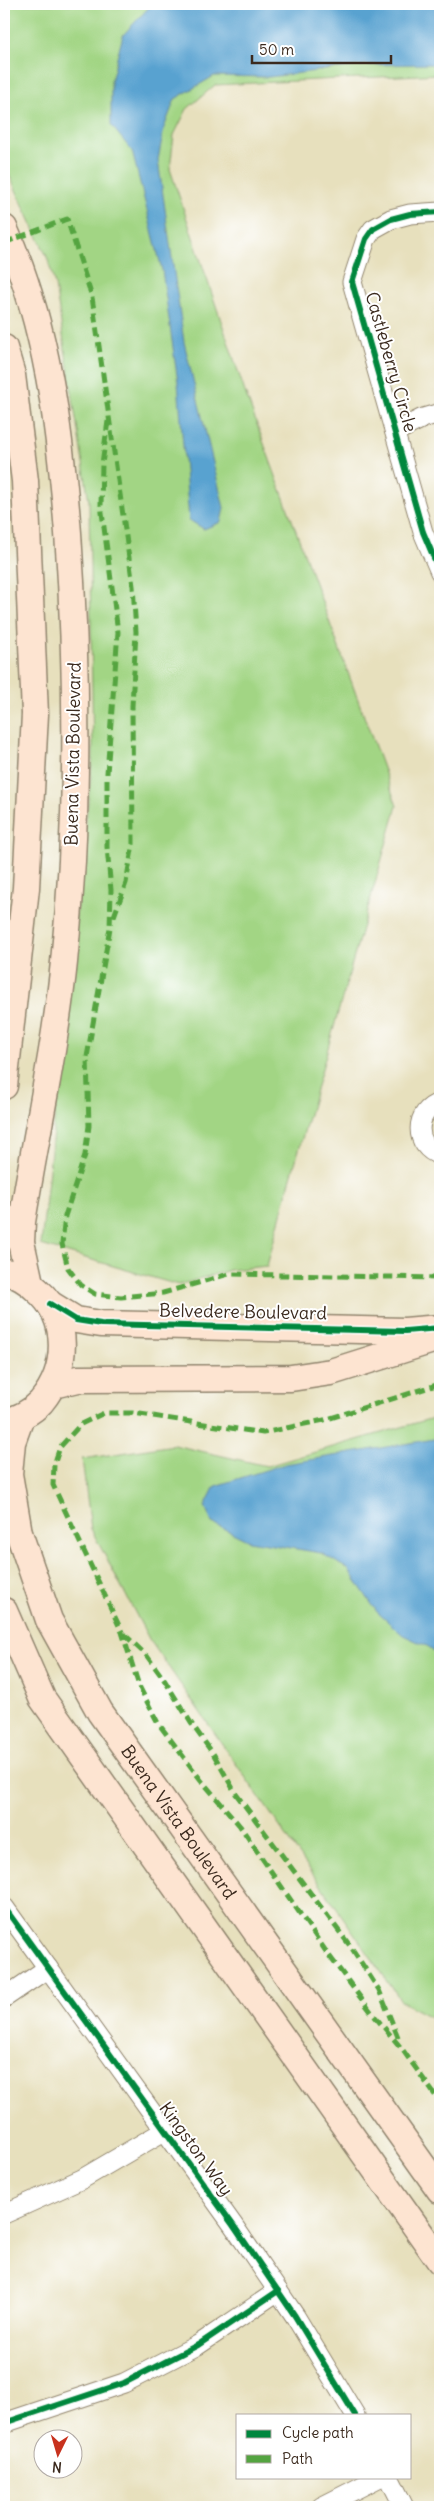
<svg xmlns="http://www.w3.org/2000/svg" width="444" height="2511" viewBox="0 0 444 2511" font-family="Delius,sans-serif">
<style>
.green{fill:#a2d584;stroke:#6e8051}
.water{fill:#58a2d0;stroke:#4a6677}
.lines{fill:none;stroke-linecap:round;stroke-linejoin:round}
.street-casing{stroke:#91856e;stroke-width:21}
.secondary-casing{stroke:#91856e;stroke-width:29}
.street{stroke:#fff;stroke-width:19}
.secondary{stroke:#fde4d1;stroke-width:26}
.quiet{stroke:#54a441;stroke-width:5;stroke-dasharray:10 5;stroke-linecap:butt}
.cycleway-casing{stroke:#fff;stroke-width:9}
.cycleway{stroke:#00873e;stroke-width:6}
.labels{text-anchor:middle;stroke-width:4;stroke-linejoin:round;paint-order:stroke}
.street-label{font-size:18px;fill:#3b2a1e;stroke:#fff}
</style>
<rect width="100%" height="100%" fill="#fff"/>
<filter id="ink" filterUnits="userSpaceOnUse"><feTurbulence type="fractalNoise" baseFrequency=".02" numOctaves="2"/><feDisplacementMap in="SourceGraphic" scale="10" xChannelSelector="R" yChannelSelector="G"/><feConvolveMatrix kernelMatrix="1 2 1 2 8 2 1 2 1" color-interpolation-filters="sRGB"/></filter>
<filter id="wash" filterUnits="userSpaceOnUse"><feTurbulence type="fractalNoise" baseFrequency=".0096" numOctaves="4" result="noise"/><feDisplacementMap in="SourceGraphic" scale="20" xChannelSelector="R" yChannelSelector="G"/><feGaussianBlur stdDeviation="1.12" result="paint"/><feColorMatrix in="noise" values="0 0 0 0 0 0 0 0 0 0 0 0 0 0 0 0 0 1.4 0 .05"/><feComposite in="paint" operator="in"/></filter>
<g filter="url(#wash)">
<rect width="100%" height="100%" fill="#e7e0bd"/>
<g class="green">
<polygon points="4,4 440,4 440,74 215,85 187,109 174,135 170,169 245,392 397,806 288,1188 267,1266 230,1270 178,1285 41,1245 93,755 89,501 55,285 47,257 4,164"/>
<polygon points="440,1416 440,2022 402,2002 149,1639 91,1529 82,1459 174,1445 267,1466"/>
</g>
<g class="water">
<polygon points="152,4 440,4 440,64 365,65 269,77 214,76 175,99 164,128 158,160 184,342 224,508 221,522 204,529 189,520 178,383 162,270 132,151 111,125 111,81 123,35"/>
<polygon points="440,1438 440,1658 429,1647 403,1635 377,1612 348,1569 321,1553 249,1541 212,1523 205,1506 215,1486 285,1464"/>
</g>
</g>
<g filter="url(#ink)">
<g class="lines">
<defs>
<g id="street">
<polyline points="440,212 410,214 391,219 373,229 366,239 352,282 423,532 440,572"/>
<polyline points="395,432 423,418 440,413"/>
<path d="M440,1103C414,1110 413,1147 440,1155"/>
<polyline points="4,1907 233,2225 295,2316 355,2415"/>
<polyline points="4,1998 48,1968"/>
<polyline points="4,2214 82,2179 164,2131"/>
<polyline points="4,2423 124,2383 198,2345 278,2291"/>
<polyline points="389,2477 404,2507"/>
<polyline points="321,2507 380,2477"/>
</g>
<g id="secondary">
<path d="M4,228C47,322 60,430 68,533C78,676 79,820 64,962C55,1050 36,1135 22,1222L21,1242L30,1283"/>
<polyline points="4,348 12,375 25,481 35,714 26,888 4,1086"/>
<path d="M4,1272C16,1273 29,1282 37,1290C71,1319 68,1370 41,1402C31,1413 18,1418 4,1423"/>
<polyline points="50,1304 76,1320 101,1324 405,1331 440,1328"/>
<polyline points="53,1385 78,1379 291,1378 331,1372 436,1339"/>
<path id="s1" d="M21,1417L12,1442L9,1474L19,1533L49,1620L100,1712L440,2190"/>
<polyline points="4,1611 42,1698 440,2261"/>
</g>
</defs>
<use href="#street" class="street-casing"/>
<use href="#secondary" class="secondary-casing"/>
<use href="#street" class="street"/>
<use href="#secondary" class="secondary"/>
<g class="quiet">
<polyline points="4,243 67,219 92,297 133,586 136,632 132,706 133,844 126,883 113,919"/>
<polyline points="108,421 102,464 101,505 118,632 107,773 107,847 111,890 110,928 87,1057 89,1126 85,1155 65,1216 62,1244 68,1268 81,1285 95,1294 121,1297 163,1293 229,1274 440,1278"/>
<polyline points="440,1384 324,1420 263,1433 133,1413 104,1413 81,1424 60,1447 54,1465 53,1485 122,1632 139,1686 158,1723 201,1780 240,1826 325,1950 372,2013 402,2049 440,2102"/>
<polyline points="124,1634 147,1656 165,1681 191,1723 214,1755 236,1794 351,1947 379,1990 400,2042"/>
</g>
<defs>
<g id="cycleway">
<polyline points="440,212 410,214 391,219 373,229 366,239 352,282 423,532 440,572"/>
<polyline points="50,1304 76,1320 101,1324 405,1331 440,1328"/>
<polyline points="4,1907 233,2225 295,2316 355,2415"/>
<polyline points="4,2423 124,2383 198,2345 278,2291"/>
</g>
</defs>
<use href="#cycleway" class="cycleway-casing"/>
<use href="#cycleway" class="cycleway"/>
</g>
</g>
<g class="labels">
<g class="street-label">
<text transform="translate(391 362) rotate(74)" y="6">Castleberry Circle</text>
<text transform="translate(73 754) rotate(-89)" y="6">Buena Vista Boulevard</text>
<text transform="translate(243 1312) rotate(1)" y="6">Belvedere Boulevard</text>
<text dy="6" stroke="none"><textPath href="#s1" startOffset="451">Buena Vista Boulevard</textPath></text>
<text transform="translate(196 2149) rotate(54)" y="6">Kingston Way</text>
</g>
</g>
<rect width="444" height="2511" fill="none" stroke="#fff" stroke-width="20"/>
<rect x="236" y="2414" width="175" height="65" fill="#ffffff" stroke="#b1aaa5"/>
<rect x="246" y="2430" width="25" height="8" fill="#00873e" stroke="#b1aaa5"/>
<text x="282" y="2438" font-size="15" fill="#3b2a1e">Cycle path</text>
<rect x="246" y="2455" width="25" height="8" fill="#54a441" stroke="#b1aaa5"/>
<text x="282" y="2464" font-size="15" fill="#3b2a1e">Path</text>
<g transform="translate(58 2454) rotate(185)"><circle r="24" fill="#ffffff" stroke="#b1aaa5"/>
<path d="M0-4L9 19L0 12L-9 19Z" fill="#c8321e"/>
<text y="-8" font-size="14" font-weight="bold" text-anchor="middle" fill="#3b2a1e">N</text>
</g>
<path d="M252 55v8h139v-8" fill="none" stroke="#3b2a1e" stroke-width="2.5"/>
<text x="259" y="55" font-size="15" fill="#3b2a1e" stroke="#ffffff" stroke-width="4" paint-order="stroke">50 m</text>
</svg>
